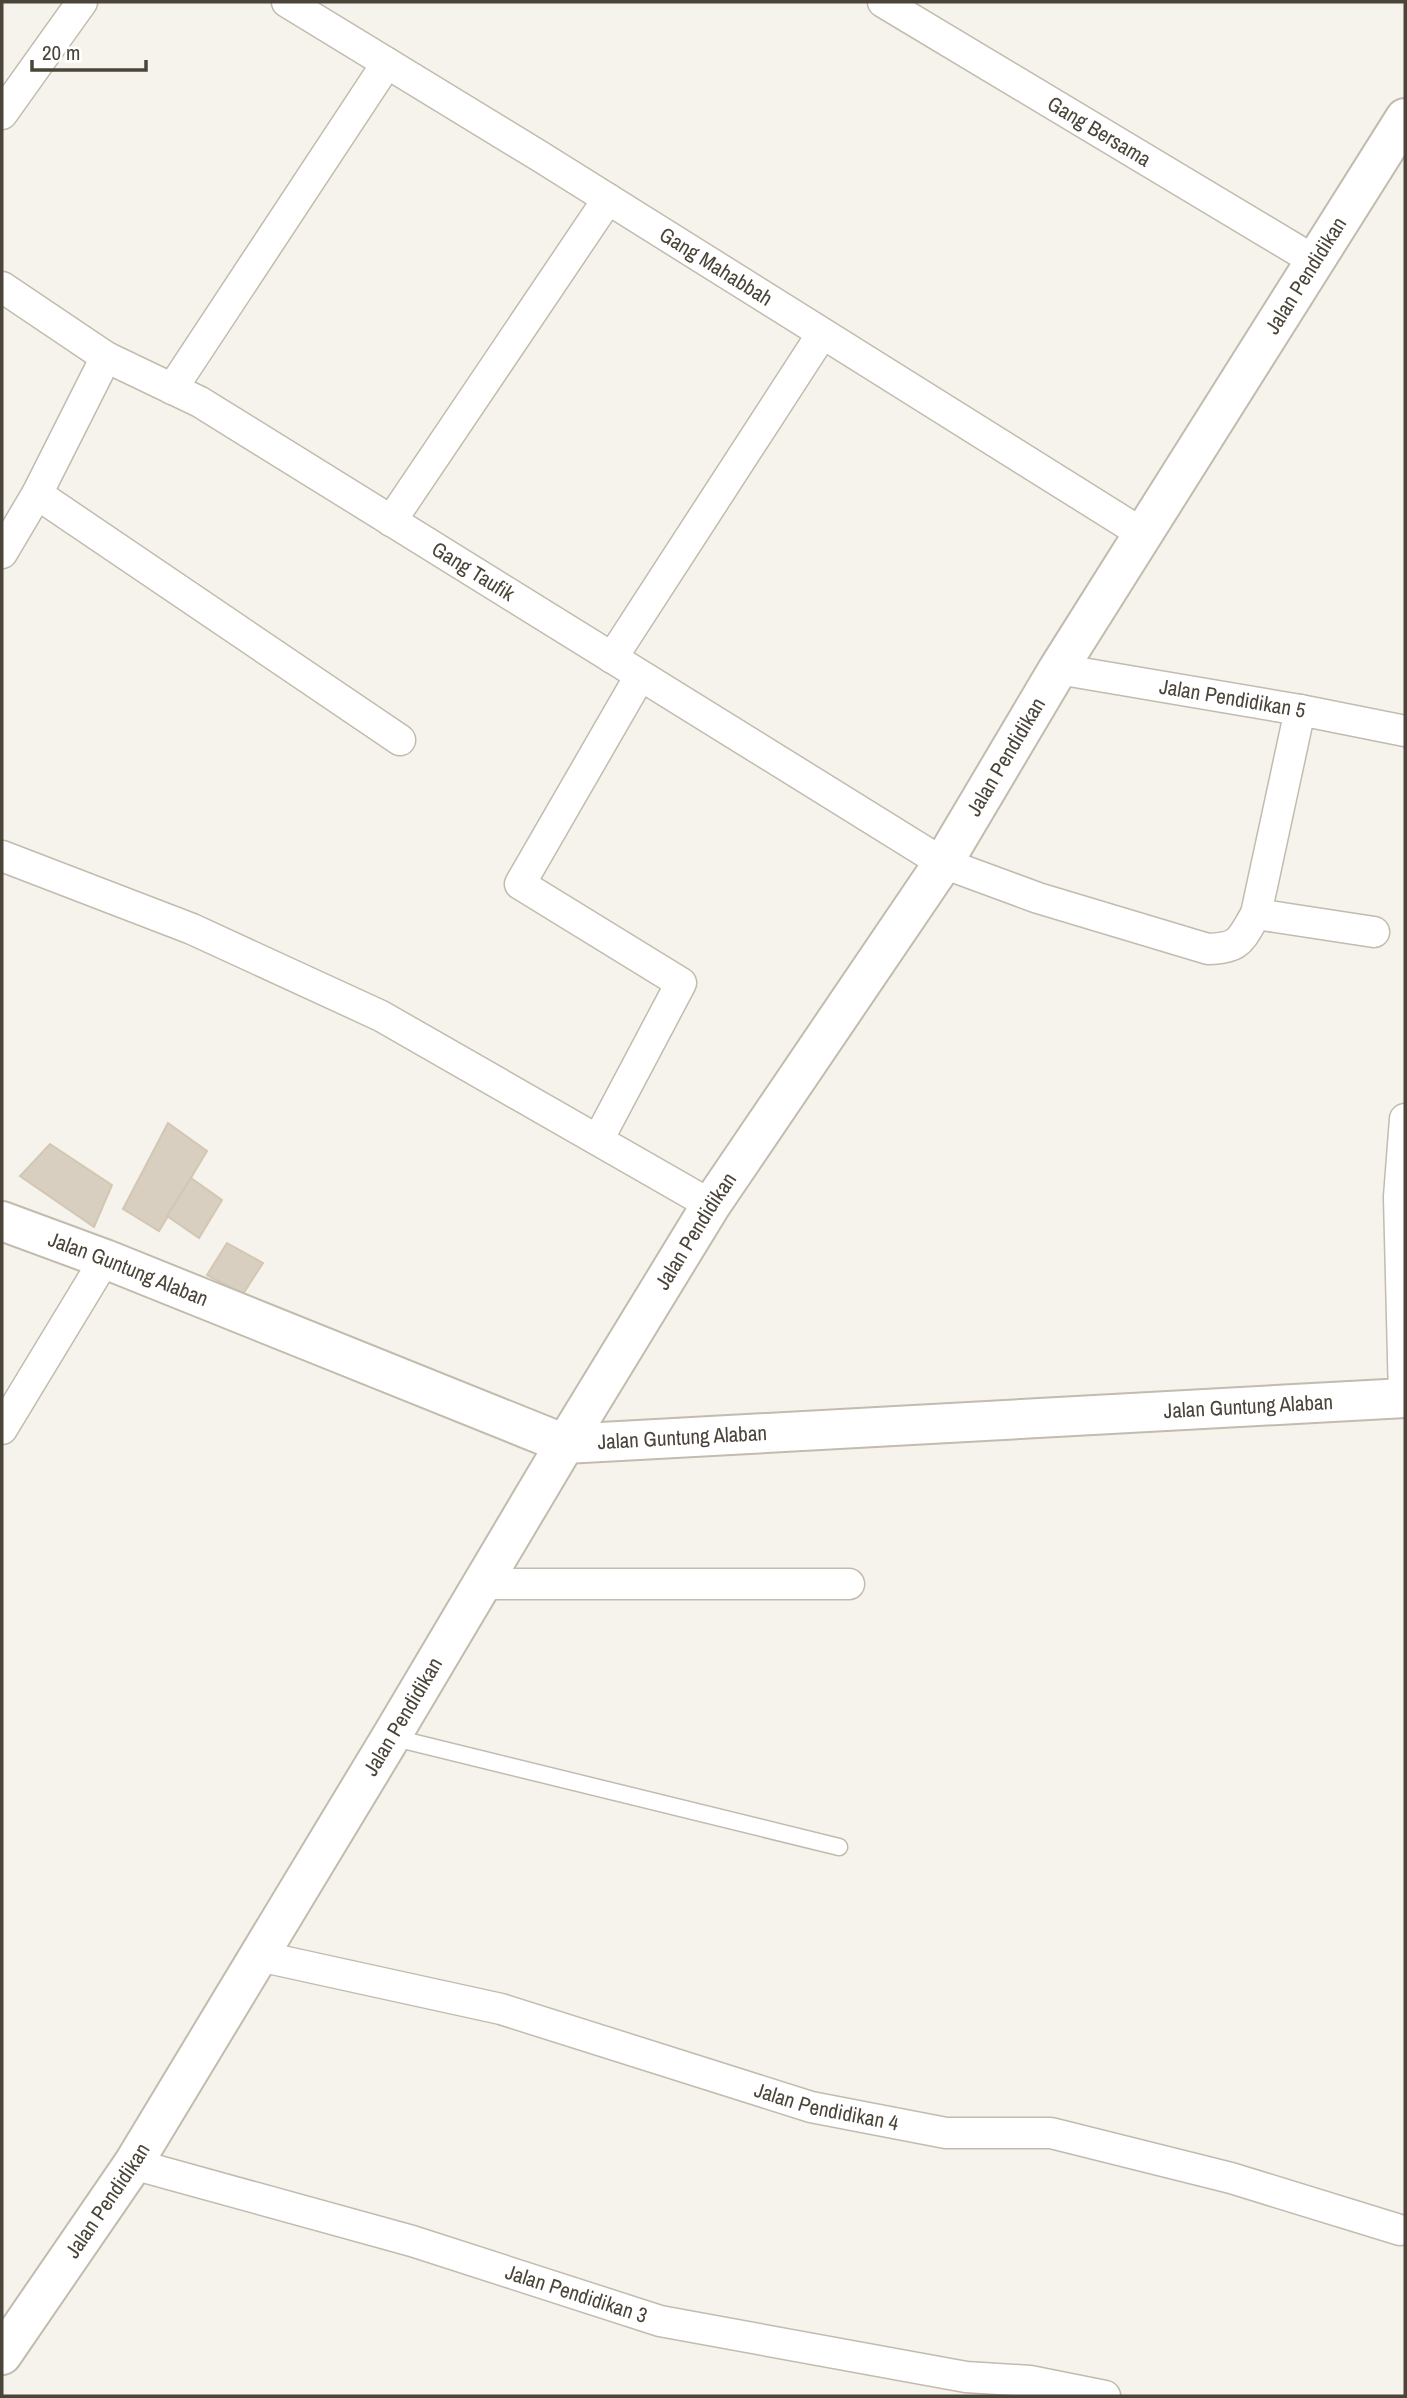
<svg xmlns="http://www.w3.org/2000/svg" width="1407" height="2398" viewBox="0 0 1407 2398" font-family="'Archivo Narrow',sans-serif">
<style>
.building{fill:#d8cfc1;stroke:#d3c7b4;stroke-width:2}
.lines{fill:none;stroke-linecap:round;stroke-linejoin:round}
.service-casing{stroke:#c2bbae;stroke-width:19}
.minor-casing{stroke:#c2bbae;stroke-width:33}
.tertiary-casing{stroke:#c2bbae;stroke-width:42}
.service{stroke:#fff;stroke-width:16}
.minor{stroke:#fff;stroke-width:30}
.tertiary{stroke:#fff;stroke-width:38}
.labels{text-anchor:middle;stroke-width:6;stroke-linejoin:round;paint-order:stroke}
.street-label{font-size:21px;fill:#4b4439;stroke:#fff}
</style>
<rect width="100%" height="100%" fill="#f6f3ec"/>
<g class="building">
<polygon points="168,1123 207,1151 159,1231 123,1209"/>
<polygon points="50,1144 112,1185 94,1227 20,1176"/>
<polygon points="191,1178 222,1200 199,1238 167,1216"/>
<polygon points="227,1243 263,1263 243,1294 207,1275"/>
</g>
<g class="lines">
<defs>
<polyline id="service" points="391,1737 839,1847"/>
<g id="minor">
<path id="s1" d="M287,2L541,157L1143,534"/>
<path id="s2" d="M883,2L1315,261"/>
<polyline points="2,114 82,2"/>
<path id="s3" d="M2,287L106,357L200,402L943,863L1038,898L1208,949C1241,948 1240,940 1256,914L1374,932"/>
<polyline points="172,389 387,63"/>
<polyline points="37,494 400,740"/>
<polyline points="391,521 608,199"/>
<polyline points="2,553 37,494 106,357"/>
<polyline points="612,658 822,334"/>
<path id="s4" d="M1058,669L1300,710L1405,731"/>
<polyline points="2,856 192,929 381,1016 711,1205"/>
<polyline points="1256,914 1300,710"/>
<polyline points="598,1140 681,983 520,884 640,676"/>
<polyline points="1404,1398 1399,1197 1405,1119"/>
<polyline points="2,1429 105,1259"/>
<polyline points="482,1584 849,1584"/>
<path id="s5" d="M259,1956L501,2009L811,2107L946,2133H1051L1231,2178L1400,2230"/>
<path id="s6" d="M133,2164L412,2241L660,2321L966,2377L1030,2381L1105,2396"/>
</g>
<g id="tertiary">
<path id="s7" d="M2,1221L105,1259L565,1444L1405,1398"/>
<path id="s8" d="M2,2355L133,2164L391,1737L565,1444L711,1205L943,863L1058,669L1405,118"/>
</g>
</defs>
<use href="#service" class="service-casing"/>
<use href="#minor" class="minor-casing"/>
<use href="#tertiary" class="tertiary-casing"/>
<use href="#service" class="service"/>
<use href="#minor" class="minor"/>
<use href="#tertiary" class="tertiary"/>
</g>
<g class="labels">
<g class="street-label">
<text dy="7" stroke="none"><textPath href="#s2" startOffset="252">Gang Bersama</textPath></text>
<text dy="7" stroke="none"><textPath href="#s1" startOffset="504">Gang Mahabbah</textPath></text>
<text dy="7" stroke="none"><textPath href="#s8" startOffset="2455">Jalan Pendidikan</textPath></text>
<text dy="7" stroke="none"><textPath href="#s3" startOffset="551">Gang Taufik</textPath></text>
<text dy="7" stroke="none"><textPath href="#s4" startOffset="177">Jalan Pendidikan 5</textPath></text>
<text dy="7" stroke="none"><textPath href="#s8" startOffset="1888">Jalan Pendidikan</textPath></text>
<text dy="7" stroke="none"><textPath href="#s8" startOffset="1321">Jalan Pendidikan</textPath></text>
<text dy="7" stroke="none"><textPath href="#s7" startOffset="135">Jalan Guntung Alaban</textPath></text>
<text dy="7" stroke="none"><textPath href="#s7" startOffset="1290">Jalan Guntung Alaban</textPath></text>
<text dy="7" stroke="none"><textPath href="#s7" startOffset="723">Jalan Guntung Alaban</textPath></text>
<text dy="7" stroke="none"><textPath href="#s8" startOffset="754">Jalan Pendidikan</textPath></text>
<text dy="7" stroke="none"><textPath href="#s5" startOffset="588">Jalan Pendidikan 4</textPath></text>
<text dy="7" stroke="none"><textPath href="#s8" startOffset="187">Jalan Pendidikan</textPath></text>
<text dy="7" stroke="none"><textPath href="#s6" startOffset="462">Jalan Pendidikan 3</textPath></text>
</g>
</g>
<rect width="1407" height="2398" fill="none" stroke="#4b4439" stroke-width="7"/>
<path d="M32 60v10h114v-10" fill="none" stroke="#4b4439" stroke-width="3.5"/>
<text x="42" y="60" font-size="21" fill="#4b4439" stroke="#ffffff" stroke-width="5" paint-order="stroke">20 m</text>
</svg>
